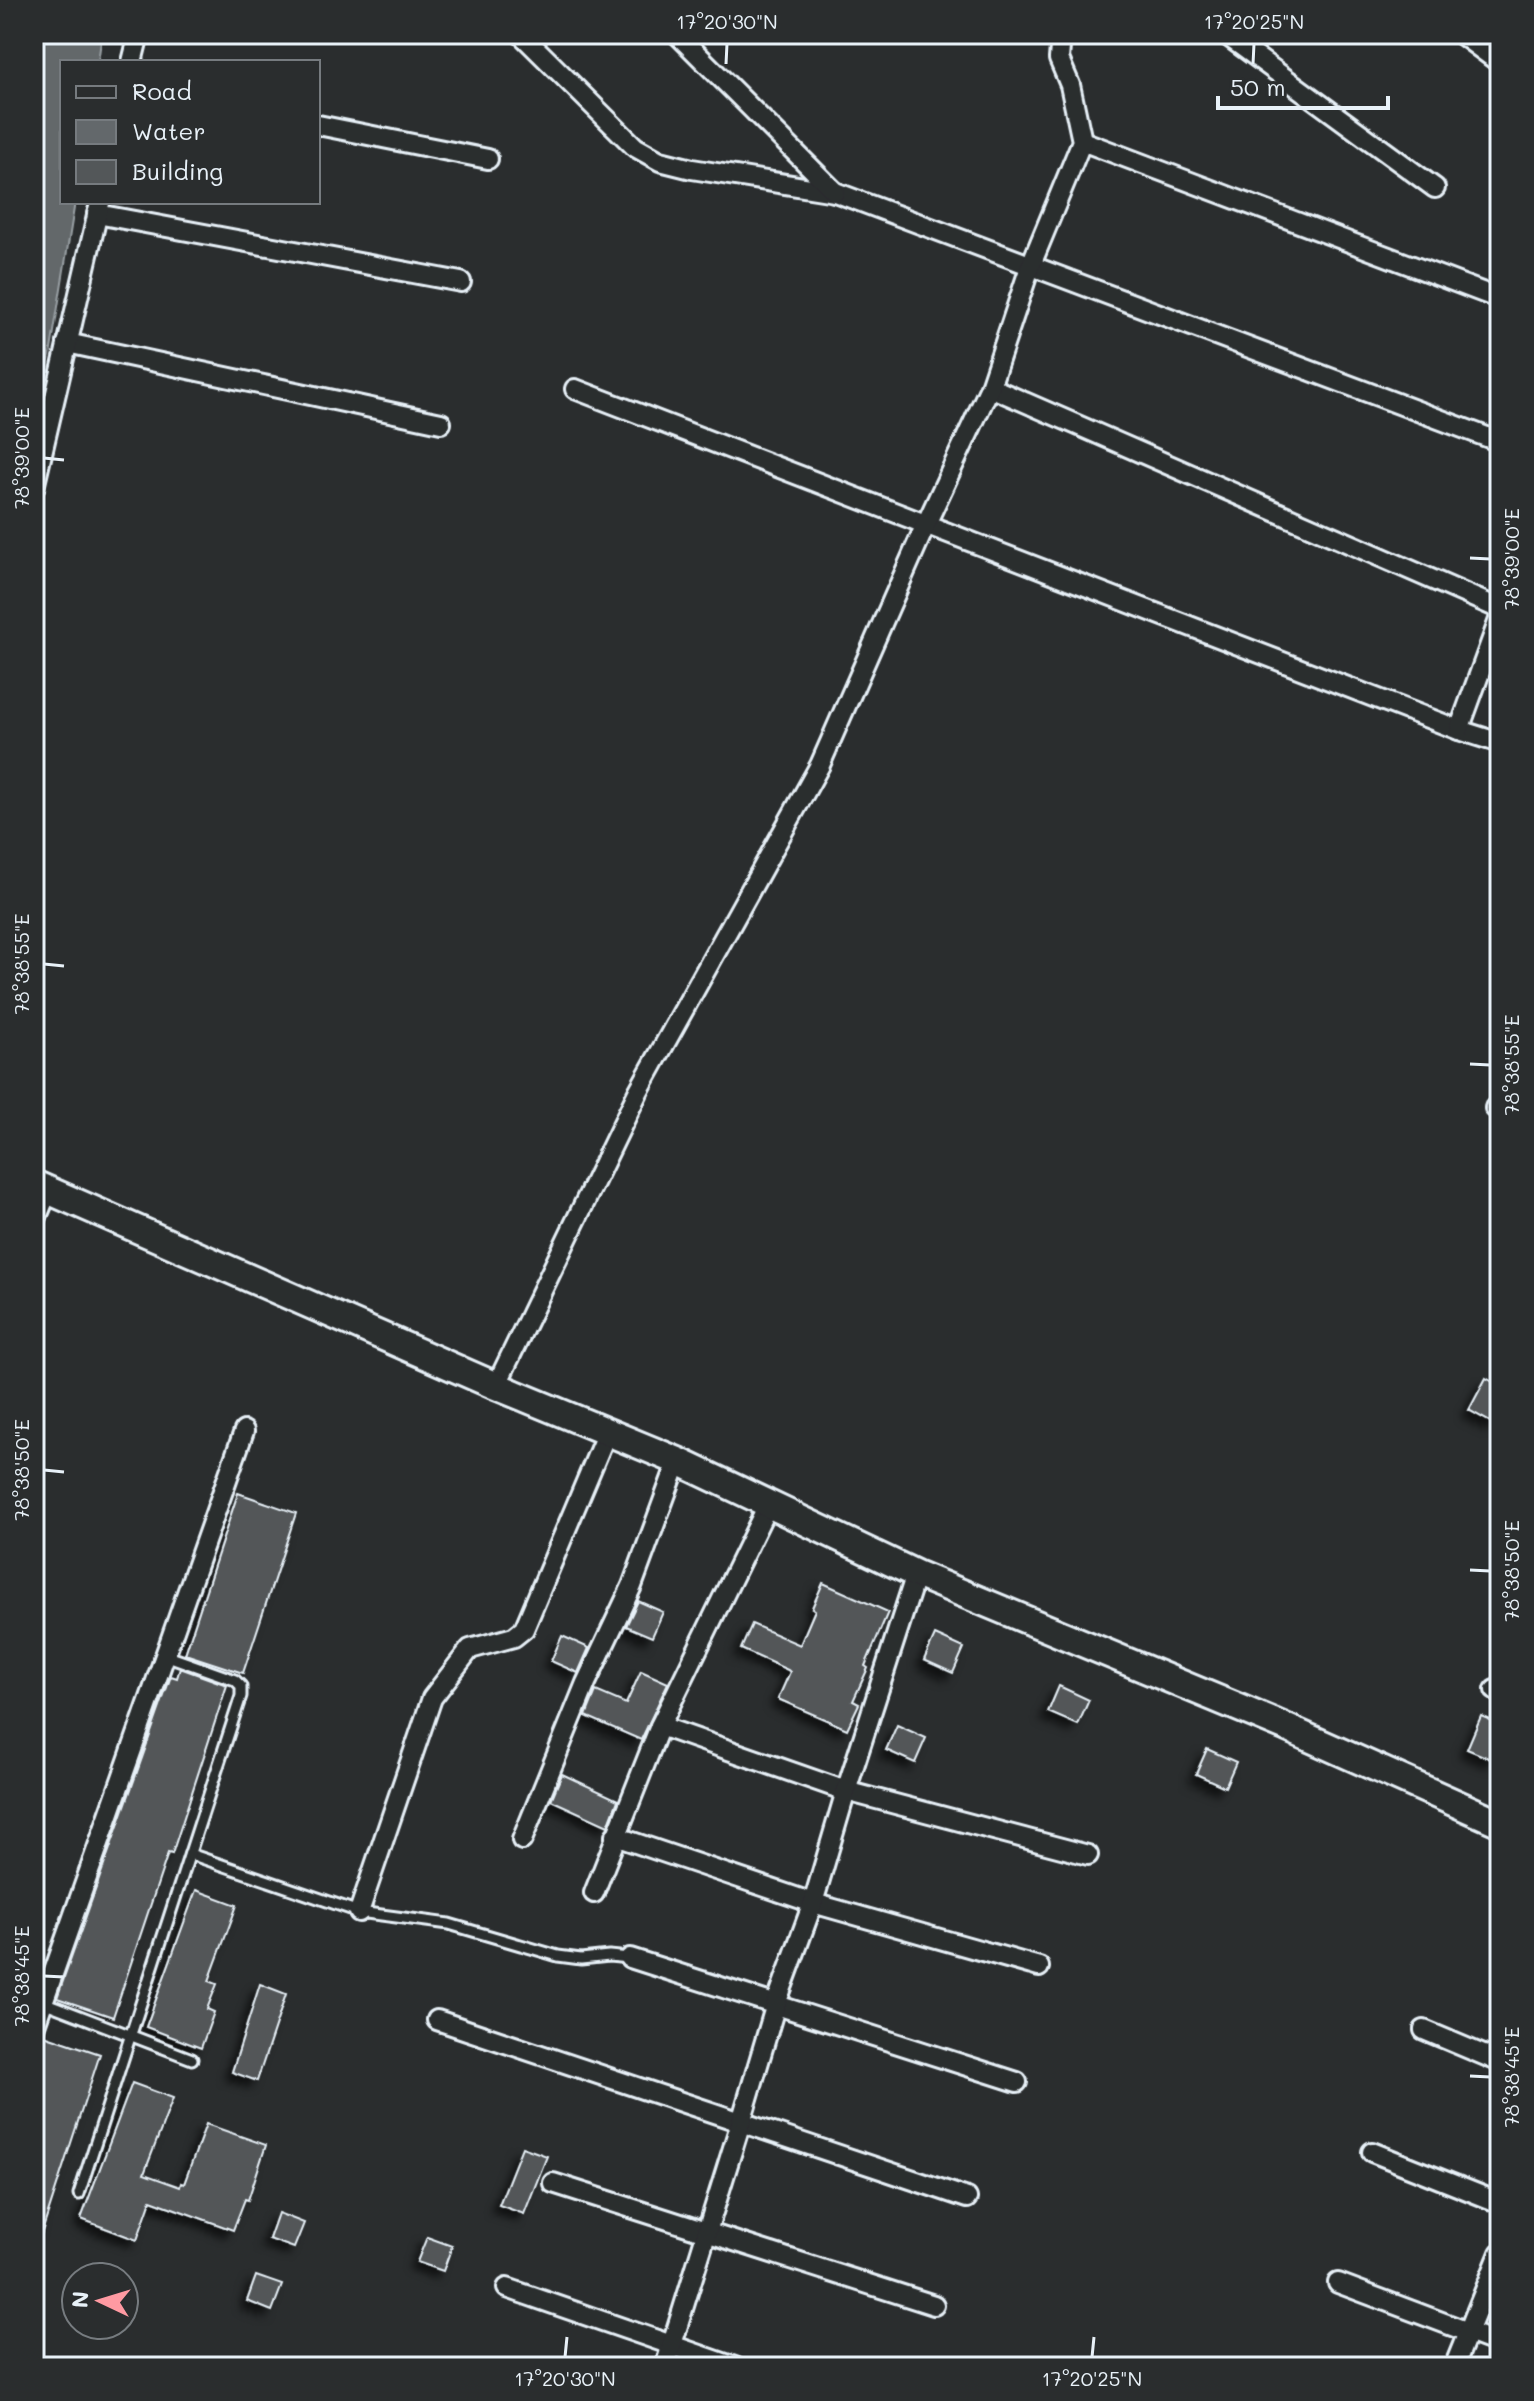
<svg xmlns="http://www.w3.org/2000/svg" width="1534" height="2401" viewBox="0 0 1534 2401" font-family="Mali,sans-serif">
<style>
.water{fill:#63686b;stroke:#989fa3;stroke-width:2}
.building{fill:#535759;stroke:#e8f1f8;stroke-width:2;filter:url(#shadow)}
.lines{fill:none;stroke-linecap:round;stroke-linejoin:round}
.lane-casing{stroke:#e8f1f8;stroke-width:15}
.street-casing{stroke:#e8f1f8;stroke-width:24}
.secondary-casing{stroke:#e8f1f8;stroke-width:32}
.lane{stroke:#2a2d2e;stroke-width:9}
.street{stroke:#2a2d2e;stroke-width:18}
.secondary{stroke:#2a2d2e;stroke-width:26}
.ticks{fill:none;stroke:#e8f1f8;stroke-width:3}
.neatline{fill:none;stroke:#e8f1f8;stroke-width:3}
.ticks-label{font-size:20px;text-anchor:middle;fill:#e8f1f8}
</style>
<defs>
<filter id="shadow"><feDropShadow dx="-7" dy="7" stdDeviation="4" flood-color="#0009"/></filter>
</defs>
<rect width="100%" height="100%" fill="#2a2d2e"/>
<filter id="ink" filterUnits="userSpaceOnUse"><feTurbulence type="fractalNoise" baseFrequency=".0125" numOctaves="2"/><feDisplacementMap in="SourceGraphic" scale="16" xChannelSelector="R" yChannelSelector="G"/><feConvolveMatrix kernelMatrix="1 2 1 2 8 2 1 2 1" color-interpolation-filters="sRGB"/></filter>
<g filter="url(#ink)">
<polygon class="water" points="34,34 102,34 98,62 62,62 62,202 75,202 50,356 34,422"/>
<g class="building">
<polygon points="1486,1378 1500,1386 1500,1413 1494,1424 1469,1410"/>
<polygon points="238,1493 296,1513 243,1673 185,1654"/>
<polygon points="823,1583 888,1612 865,1666 868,1668 853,1701 859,1704 847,1729 778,1699 790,1672 788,1670 741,1649 752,1624 800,1645 815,1610 812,1608"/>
<polygon points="638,1601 663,1612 652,1637 626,1626"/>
<polygon points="935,1635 964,1648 953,1673 924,1660"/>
<polygon points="562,1636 589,1648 578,1673 551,1661"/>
<polygon points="180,1668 227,1685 172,1854 168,1853 113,2017 57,1998 171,1676 177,1678"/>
<polygon points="641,1671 668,1683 641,1740 586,1716 596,1691 626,1704"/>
<polygon points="1059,1686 1089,1700 1078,1725 1048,1712"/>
<polygon points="1481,1716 1500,1724 1500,1744 1493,1760 1467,1749"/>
<polygon points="897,1725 926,1738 915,1763 886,1750"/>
<polygon points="1207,1749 1236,1762 1225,1787 1196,1774"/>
<polygon points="562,1774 618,1800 608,1826 551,1800"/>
<polygon points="196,1890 237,1905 209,1981 217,1984 207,2009 214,2012 201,2048 146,2027"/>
<polygon points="260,1984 286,1994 257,2081 232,2072"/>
<polygon points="44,2035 100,2054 38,2244 34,2243 34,2060"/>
<polygon points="132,2083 173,2098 144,2174 180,2187 181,2183 184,2184 206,2124 266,2145 248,2200 245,2199 233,2230 151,2200 137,2240 81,2219"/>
<polygon points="522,2147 547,2156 524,2214 499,2205"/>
<polygon points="278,2213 304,2223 294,2248 269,2239"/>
<polygon points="427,2237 452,2246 443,2271 417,2262"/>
<polygon points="256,2276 282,2285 272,2311 247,2301"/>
</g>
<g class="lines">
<defs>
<g id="lane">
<polyline points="34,1235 51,1195"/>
<polyline points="190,1854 359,1912 449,1924 558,1956 581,1959 609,1956 630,1958"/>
<polyline points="43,2002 192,2059"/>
<polyline points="79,2194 241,1696 241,1686 235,1680 165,1655"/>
</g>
<g id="street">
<polyline points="521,34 635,147 660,161 692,169 835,192 1500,442"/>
<polyline points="677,34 835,192"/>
<polyline points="1225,34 1435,188"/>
<polyline points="1461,34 1500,63"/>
<polyline points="132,62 139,34"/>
<polyline points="318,125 488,159"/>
<polyline points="1082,141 1500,299"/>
<polyline points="97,214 461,282"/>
<polyline points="67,343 441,423"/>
<polyline points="990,387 1500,609"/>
<polyline points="575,389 1459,730 1500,743"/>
<polyline points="34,488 100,203"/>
<polyline points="1459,730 1500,617"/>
<polyline points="1495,1108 1500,1109"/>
<polyline points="496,1386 639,1090 820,765 926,524 990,387 1030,267 1082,141 1070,85 1059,59 1061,34"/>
<polyline points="1495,1690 1500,1693"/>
<polyline points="660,1726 846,1791 1088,1855"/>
<polyline points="615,1836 813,1903 1039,1967"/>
<polyline points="522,1840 586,1683 632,1586 678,1461"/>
<polyline points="594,1893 660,1726 768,1505"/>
<polyline points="359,1912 432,1698 470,1649 514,1637 524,1629 607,1432"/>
<polyline points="630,1958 1017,2082"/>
<polyline points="437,2020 967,2198"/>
<polyline points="34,2028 244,1431"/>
<polyline points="1424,2030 1500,2062"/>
<polyline points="1372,2152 1500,2203"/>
<polyline points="553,2183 934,2305"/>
<polyline points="1338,2283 1500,2344"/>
<polyline points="507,2288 735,2367"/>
<polyline points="665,2367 741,2122 776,2004 813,1903 846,1791 916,1574"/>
<polyline points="1454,2367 1500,2253"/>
</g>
<polyline id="secondary" points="34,1184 496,1386 678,1461 916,1574 1285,1727 1500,1823"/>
</defs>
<use href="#lane" class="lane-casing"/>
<use href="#street" class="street-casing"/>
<use href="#secondary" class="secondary-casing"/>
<use href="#lane" class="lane"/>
<use href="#street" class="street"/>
<use href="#secondary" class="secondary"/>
</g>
</g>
<path class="ticks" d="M726,64L727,44M1253,64L1254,44M44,458L64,460M1470,558L1490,559M44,964L64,966M1470,1064L1490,1065M44,1470L64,1472M1470,1570L1490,1571M44,1976L64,1977M1470,2076L1490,2077M565,2357L567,2337M1092,2357L1094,2337"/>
<rect width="1534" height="2401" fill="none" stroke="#2a2d2e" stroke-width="88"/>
<rect x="60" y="60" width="260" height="144" fill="#2a2d2e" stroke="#767b7f" stroke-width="2"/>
<rect x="76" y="86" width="40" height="12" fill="#2a2d2e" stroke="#767b7f" stroke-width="2"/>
<text x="132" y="100" font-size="24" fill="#e8f1f8">Road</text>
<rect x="76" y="120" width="40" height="24" fill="#63686b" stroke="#767b7f" stroke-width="2"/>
<text x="132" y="140" font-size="24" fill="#e8f1f8">Water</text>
<rect x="76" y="160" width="40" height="24" fill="#535759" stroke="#767b7f" stroke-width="2"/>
<text x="132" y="180" font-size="24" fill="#e8f1f8">Building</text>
<g transform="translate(100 2301) rotate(274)"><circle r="38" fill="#2a2d2e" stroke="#767b7f" stroke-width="2"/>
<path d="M0-6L14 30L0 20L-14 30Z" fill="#ff9aa2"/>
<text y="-12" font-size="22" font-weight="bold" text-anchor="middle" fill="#e8f1f8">N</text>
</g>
<path d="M1218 96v12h170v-12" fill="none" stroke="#e8f1f8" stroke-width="4"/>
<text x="1230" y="96" font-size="24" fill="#e8f1f8" stroke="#2a2d2e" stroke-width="6" paint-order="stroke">50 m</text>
<rect x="44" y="44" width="1446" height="2313" class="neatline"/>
<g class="ticks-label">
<text x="727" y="29">17°20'30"N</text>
<text x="1254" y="29">17°20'25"N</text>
<text transform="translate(22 458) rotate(-90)" y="7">78°39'00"E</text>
<text transform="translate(1512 559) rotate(-90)" y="7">78°39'00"E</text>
<text transform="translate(22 964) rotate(-90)" y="7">78°38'55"E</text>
<text transform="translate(1512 1065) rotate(-90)" y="7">78°38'55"E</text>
<text transform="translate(22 1470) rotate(-90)" y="7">78°38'50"E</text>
<text transform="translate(1512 1571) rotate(-90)" y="7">78°38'50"E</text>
<text transform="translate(22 1976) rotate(-90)" y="7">78°38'45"E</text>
<text transform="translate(1512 2077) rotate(-90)" y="7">78°38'45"E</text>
<text x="565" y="2386">17°20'30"N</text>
<text x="1092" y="2386">17°20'25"N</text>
</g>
</svg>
